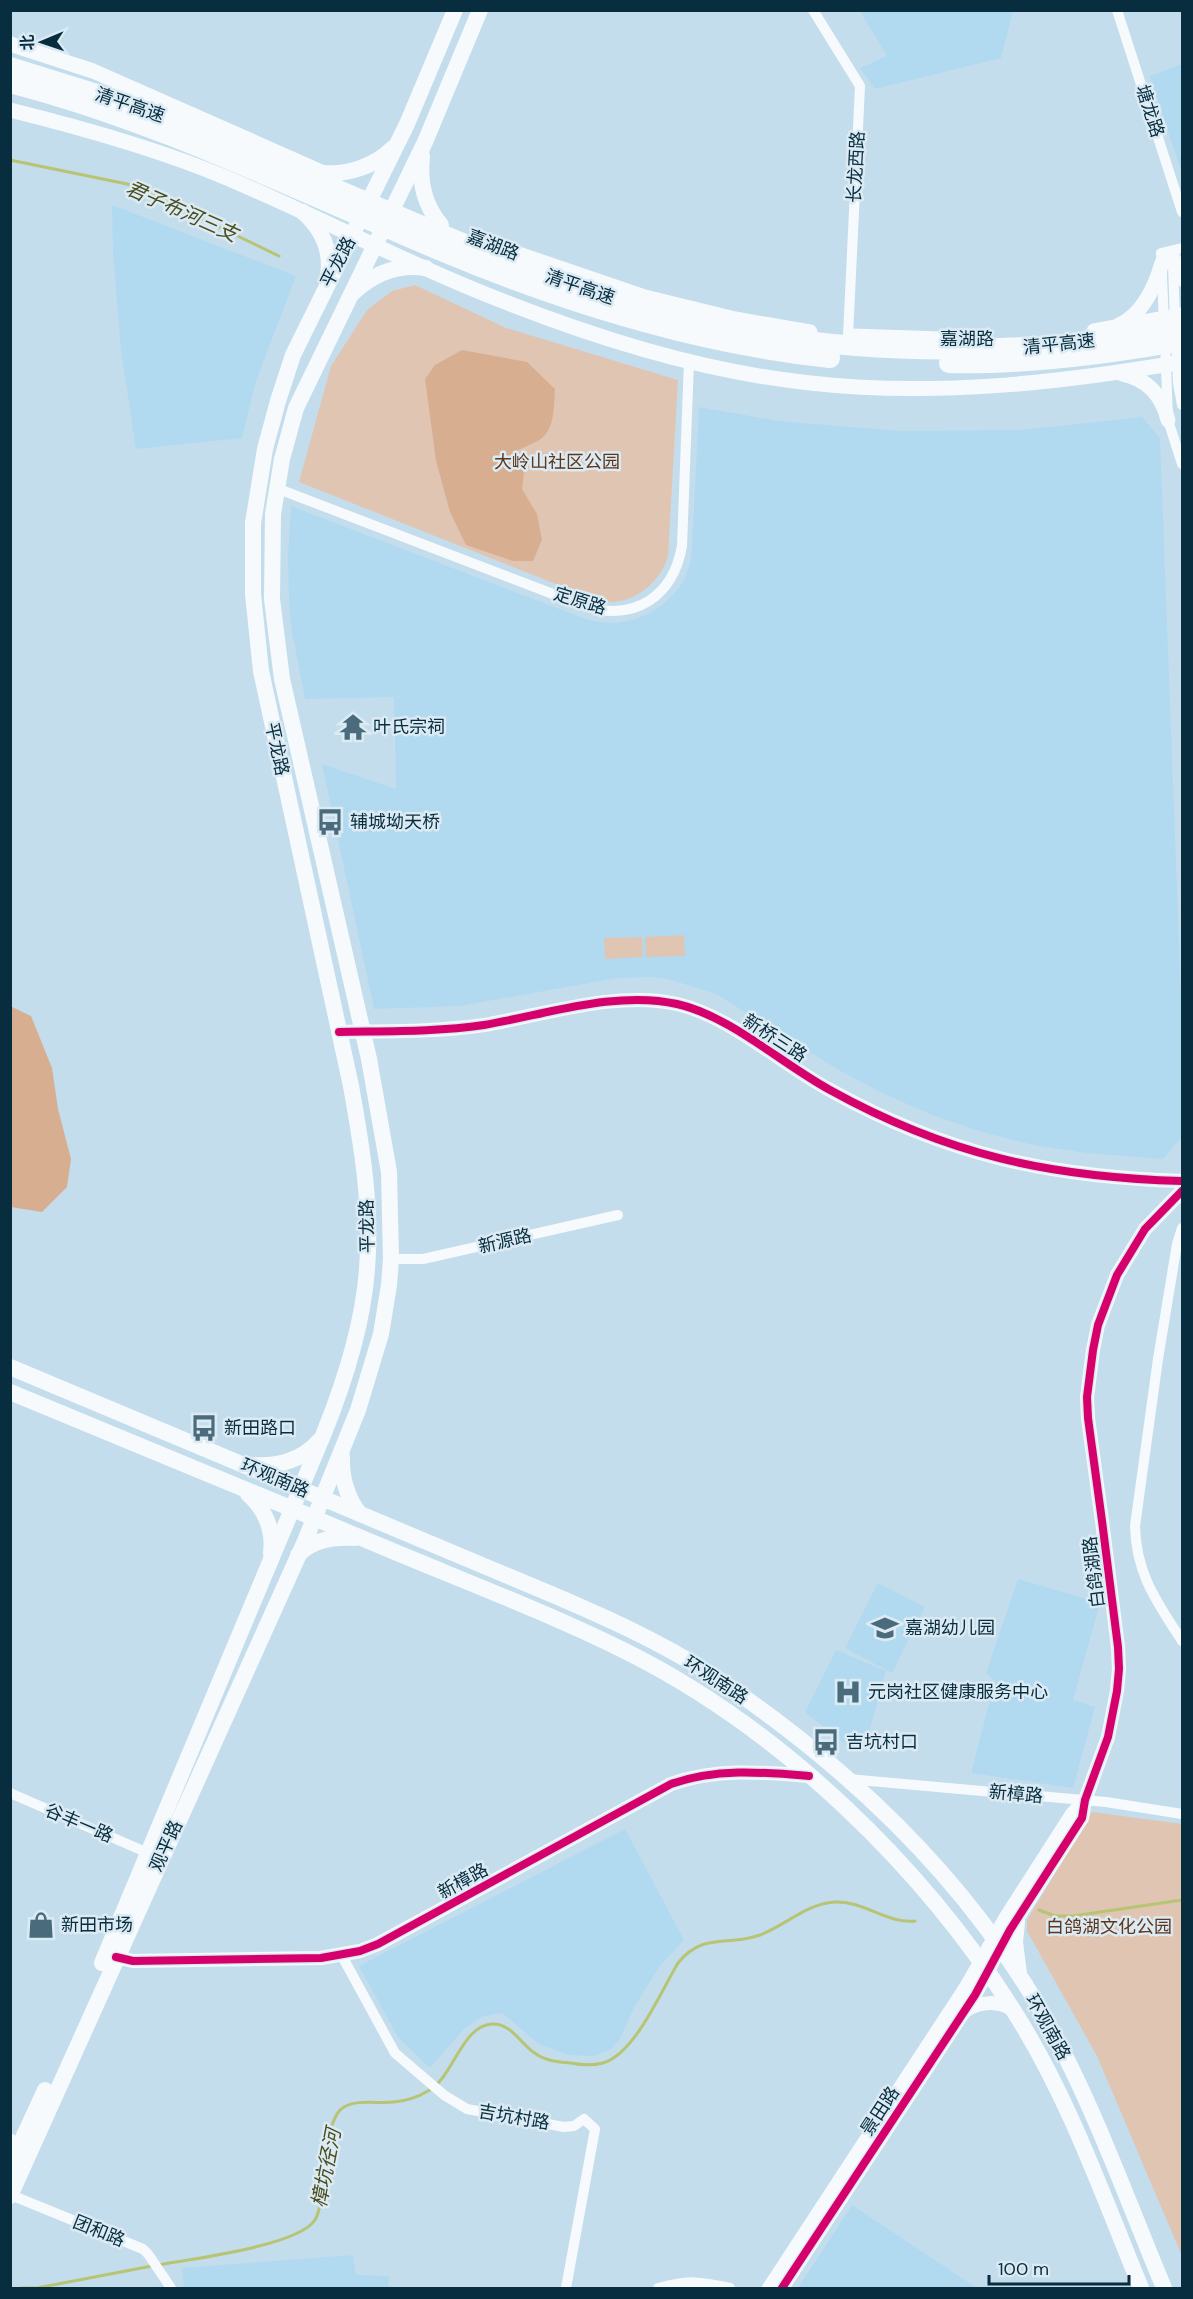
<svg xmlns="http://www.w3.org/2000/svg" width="1193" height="2299" viewBox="0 0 1193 2299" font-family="'DM Sans','Noto Sans SC',sans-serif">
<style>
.built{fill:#b1daf0}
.green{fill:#e0c5b3}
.forest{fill:#d8ae90}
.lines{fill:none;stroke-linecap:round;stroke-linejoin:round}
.stream{stroke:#b7c473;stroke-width:3}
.minor{stroke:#f6fafc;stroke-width:10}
.tertiary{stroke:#f6fafc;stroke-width:14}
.secondary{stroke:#f6fafc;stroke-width:15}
.primary{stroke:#f6fafc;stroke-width:16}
.motorway{stroke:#f6fafc;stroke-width:20}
.cycleway-casing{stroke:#dbeaf3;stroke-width:11}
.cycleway{stroke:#d6006c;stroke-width:8}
.labels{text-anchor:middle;stroke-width:5;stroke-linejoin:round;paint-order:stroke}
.street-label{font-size:18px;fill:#072d3f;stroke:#dbeaf3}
.park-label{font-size:18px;fill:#5e361c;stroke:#dbeaf3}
.poi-label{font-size:18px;fill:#072d3f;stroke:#dbeaf3;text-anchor:start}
.water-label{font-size:20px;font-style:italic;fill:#4a4e1e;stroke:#dbeaf3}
</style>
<rect width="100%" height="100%" fill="#c4ddec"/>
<g class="built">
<polygon points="860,11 1013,11 1001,58 875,89 860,68 887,56"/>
<polygon points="1182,64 1182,174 1150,76"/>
<polygon points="112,205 296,276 255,384 242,438 136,449 121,351 113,253"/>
<polygon points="699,407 779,421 900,431 1021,430 1142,417 1160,438 1182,1022 1182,1137 1163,1159 1086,1153 1033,1145 982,1132 932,1115 884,1094 837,1069 716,994 668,979 651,977 617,978 460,1006 374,1009 322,764 396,789 394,697 305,699 291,627 289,603 288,554 291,506 583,618 599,622 616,623 633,620 648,614 662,605 674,594 684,580 690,564 692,547"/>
<polygon points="1018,1579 1100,1603 1073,1700 1095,1707 1073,1788 971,1773 995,1681 986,1673"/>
<polygon points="878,1583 925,1607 892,1673 845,1648"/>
<polygon points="836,1650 886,1671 864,1750 842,1742 805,1712"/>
<polygon points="625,1829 684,1940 659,1967 634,2008 620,2039 611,2049 594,2056 569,2055 539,2044 502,2013 483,2016 464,2029 430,2068 398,2037 359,1966"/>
<polygon points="852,2205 977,2288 798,2288"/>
<polygon points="353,2255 356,2275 389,2276 388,2288 184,2288 182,2268"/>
</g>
<g class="green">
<path d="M415,285L506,328L678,380L668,556C661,581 637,602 610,602C604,602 597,599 591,598L299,482L331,366L367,310L392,291Z"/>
<polygon points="684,935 685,956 646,957 645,937"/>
<polygon points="642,937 643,957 605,959 604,938"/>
<polygon points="1092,1812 1182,1824 1182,2256 1097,2056 1027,1931 1027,1920"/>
</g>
<g class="forest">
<path d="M462,350L527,362L555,389C554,403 555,425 544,436C539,442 521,448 514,452L524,473L522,489L537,514L542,540L533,561H513L466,545L450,512L436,461L425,379L435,365Z"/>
<polygon points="10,1006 31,1016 52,1068 58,1109 71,1159 67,1187 42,1212 11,1207"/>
</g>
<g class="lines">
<g class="stream">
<polyline points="10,160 132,185 279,256"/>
<polyline points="1039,1910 1055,1916 1073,1916 1182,1900"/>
<path d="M158,2265C191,2259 298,2246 315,2220C324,2205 329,2146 332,2125C335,2118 337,2111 344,2107C357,2099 379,2104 394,2102C405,2101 418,2097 428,2091C454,2077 461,2026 492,2024C512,2023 521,2045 536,2054C546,2061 559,2062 571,2063C581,2065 592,2066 603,2063C635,2054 661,1991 678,1963C702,1933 725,1946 757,1936C785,1927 805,1903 836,1902C864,1901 887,1924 915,1921"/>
<polyline points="21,2288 37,2288 152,2266"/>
</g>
<g class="minor">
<polyline points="813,10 860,86 848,336"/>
<polyline points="1117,10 1182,212"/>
<polyline points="1173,265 1175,321"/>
<polyline points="1164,324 1161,253 1182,248"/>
<polyline points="1165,339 1168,420 1182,464"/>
<polyline points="1176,340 1178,383 1182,405"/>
<path d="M276,488L587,607C636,621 673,596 682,546L689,361"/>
<path d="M1182,1228L1177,1244L1158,1359L1135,1526C1136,1574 1157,1602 1182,1641"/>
<polyline points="391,1259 423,1259 618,1215"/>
<polyline points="848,1779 1106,1802 1182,1814"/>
<polyline points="10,1793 148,1853"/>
<polyline points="342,1956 395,2053 444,2095 467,2109 564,2127 574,2126 584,2119 595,2129 566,2288"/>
<polyline points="10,2138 20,2145"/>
<polyline points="11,2195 143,2249 148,2254 171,2288"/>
<path d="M658,2288C689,2280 699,2281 730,2288"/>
</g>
<g class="tertiary">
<path d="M339,1032C387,1031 436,1032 484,1025C544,1015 617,990 677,1004C730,1016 782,1064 830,1090C947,1155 1050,1177 1182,1181"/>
<polyline points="1018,1922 1016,1942 1020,1974"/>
<path d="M116,1957L133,1961L321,1958L360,1951L378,1944L671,1784C717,1768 761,1772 809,1776"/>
<path d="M965,2011C980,2001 1000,2000 1014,2011"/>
<polyline points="769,2288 966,1987 1006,1917 1072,1814 1085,1800"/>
<polyline points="782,2288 975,1995 1010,1930 1082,1818 1085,1800 1108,1737 1117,1691 1119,1669 1118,1647 1102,1521 1088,1418 1087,1397 1093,1350 1098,1325 1117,1275 1145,1229 1182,1191"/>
</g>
<g class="secondary">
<polyline points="10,44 93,71 335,178"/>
<path d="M10,110C83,128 158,149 227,178C314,215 398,259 485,294C589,336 698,371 810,383C935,397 1059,383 1182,362"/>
<polyline points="489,244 645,297 735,319 810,332"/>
<polyline points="1173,258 1182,279"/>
<path d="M1119,325C1143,314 1155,287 1162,263"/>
<polyline points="1094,331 1182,315"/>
<polyline points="851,336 971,340"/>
<path d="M1122,374C1147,379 1162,395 1168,420"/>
</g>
<g class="primary">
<path d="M422,156C419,182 424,205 441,225"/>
<path d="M323,173C348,175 375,166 393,148"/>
<path d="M303,212C322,229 332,251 328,276"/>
<path d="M353,293C374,273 398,264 426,268"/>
<path d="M10,1367L558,1597C609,1619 660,1642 707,1672C730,1686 752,1703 774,1719C879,1798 974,1895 1040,2009C1091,2097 1125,2195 1164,2288"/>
<path d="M10,1392C139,1445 267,1498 395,1552C472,1584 550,1614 625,1651C780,1728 924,1867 1015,2013C1069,2098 1103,2196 1141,2288"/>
<path d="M342,1456C341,1476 347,1499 360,1514"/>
<path d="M253,1465C277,1467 303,1460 319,1441"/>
<path d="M248,1494C265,1509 274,1530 271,1553"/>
<path d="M298,1555C313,1539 334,1537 355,1538"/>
<path d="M102,1963L324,1433C345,1381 363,1325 367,1269C372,1207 362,1147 351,1086L261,671L253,594V523L265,449L278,401L293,355L407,124L455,10"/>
<polyline points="10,2166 45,2090"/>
<polyline points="10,2196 305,1541 358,1410 381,1334 389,1285 391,1259 389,1172 369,1059 282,679 272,599 273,514 282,459 296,408 425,142 480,10"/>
</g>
<g class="motorway">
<path d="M10,67L145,109L189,126C257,155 326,185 394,214C493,257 592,298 697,322C857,358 1022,357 1182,327"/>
<path d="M10,83C162,122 301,193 446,253C569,304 697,344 830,358"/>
<path d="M949,363C1027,365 1105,355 1182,341"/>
</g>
<defs>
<g id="cycleway">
<path d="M339,1032C387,1031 436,1032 484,1025C544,1015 617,990 677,1004C730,1016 782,1064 830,1090C947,1155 1050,1177 1182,1181"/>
<path d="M116,1957L133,1961L321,1958L360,1951L378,1944L671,1784C717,1768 761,1772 809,1776"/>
<polyline points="782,2288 975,1995 1010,1930 1082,1818 1085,1800 1108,1737 1117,1691 1119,1669 1118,1647 1102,1521 1088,1418 1087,1397 1093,1350 1098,1325 1117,1275 1145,1229 1182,1191"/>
</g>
</defs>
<use href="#cycleway" class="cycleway-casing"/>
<use href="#cycleway" class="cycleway"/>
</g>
<defs>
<symbol id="temple-bare" viewBox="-9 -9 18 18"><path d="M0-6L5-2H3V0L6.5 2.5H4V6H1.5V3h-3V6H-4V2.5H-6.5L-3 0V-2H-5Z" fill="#496b7c" stroke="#dbeaf3" stroke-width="2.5" paint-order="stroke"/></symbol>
<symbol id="bus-bare" viewBox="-9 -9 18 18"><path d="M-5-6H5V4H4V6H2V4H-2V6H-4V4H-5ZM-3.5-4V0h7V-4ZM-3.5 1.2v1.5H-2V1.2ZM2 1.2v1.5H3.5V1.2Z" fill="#496b7c" stroke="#dbeaf3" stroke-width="2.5" paint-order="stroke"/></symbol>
<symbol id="school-bare" viewBox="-9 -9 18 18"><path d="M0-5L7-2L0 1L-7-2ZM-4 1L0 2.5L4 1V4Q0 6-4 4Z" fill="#496b7c" stroke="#dbeaf3" stroke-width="2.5" paint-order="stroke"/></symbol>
<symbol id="hospital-bare" viewBox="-9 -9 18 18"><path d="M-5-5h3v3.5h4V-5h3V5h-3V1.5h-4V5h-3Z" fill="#496b7c" stroke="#dbeaf3" stroke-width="2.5" paint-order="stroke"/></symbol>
<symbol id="shop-bare" viewBox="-9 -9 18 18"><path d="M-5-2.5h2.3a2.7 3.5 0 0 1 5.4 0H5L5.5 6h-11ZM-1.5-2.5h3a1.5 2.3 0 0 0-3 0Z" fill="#496b7c" stroke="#dbeaf3" stroke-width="2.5" paint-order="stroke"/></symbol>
</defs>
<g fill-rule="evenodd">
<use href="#temple-bare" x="334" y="708" width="38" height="38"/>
<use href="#bus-bare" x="311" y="803" width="38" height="38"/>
<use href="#bus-bare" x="185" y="1409" width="38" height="38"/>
<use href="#school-bare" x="866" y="1609" width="38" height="38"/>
<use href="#hospital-bare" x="829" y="1673" width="38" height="38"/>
<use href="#bus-bare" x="807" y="1723" width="38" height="38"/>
<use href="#shop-bare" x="22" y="1906" width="38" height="38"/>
</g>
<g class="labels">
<g class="street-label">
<text transform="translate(130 105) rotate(19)" y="6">清平高速</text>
<text transform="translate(1150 111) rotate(72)" y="6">塘龙路</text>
<text transform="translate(856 167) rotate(-87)" y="6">长龙西路</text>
<text transform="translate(493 245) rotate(21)" y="6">嘉湖路</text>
<text transform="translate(338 262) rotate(-63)" y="6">平龙路</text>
<text transform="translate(580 287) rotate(19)" y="6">清平高速</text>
<text x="967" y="345">嘉湖路</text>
<text transform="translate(1059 344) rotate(-6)" y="6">清平高速</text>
<text transform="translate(580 601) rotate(17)" y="6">定原路</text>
<text transform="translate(277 749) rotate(78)" y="6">平龙路</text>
<text transform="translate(775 1038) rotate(33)" y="6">新桥三路</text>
<text transform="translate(367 1226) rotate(-91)" y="6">平龙路</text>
<text transform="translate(505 1241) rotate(-13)" y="6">新源路</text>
<text transform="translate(275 1478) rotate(23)" y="6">环观南路</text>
<text transform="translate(1094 1572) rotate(-97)" y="6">白鸽湖路</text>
<text transform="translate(716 1680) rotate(33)" y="6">环观南路</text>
<text transform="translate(1016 1794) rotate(5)" y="6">新樟路</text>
<text transform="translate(79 1823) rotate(23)" y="6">谷丰一路</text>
<text transform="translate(166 1846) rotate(-66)" y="6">观平路</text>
<text transform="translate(463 1881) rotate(-29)" y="6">新樟路</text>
<text transform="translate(1048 2027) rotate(61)" y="6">环观南路</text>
<text transform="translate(880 2111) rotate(-57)" y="6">景田路</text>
<text transform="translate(514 2117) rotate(10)" y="6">吉坑村路</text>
<text transform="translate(99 2231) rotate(22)" y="6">团和路</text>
</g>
<g class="park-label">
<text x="557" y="468">大岭山社区公园</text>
<text x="1109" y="1933">白鸽湖文化公园</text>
</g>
<g class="poi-label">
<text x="373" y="733">叶氏宗祠</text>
<text x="350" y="828">辅城坳天桥</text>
<text x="224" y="1434">新田路口</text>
<text x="905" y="1634">嘉湖幼儿园</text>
<text x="868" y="1698">元岗社区健康服务中心</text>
<text x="846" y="1748">吉坑村口</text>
<text x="61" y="1931">新田市场</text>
</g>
<g class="water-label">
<text transform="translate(182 211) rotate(24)" y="7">君子布河三支</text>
<text transform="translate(326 2168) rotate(-79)" y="7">樟坑径河</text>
</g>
</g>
<rect width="1193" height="2299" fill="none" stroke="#072d3f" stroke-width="24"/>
<g transform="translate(42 42) rotate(268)" stroke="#dbeaf3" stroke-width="4.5" paint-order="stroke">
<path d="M0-4.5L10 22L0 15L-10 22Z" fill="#072d3f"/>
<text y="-9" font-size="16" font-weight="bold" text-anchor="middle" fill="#072d3f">北</text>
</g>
<path d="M989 2275v9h140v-9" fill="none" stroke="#072d3f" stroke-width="3"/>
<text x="998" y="2275" font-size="18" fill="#072d3f" stroke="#dbeaf3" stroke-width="4.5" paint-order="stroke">100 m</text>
</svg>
